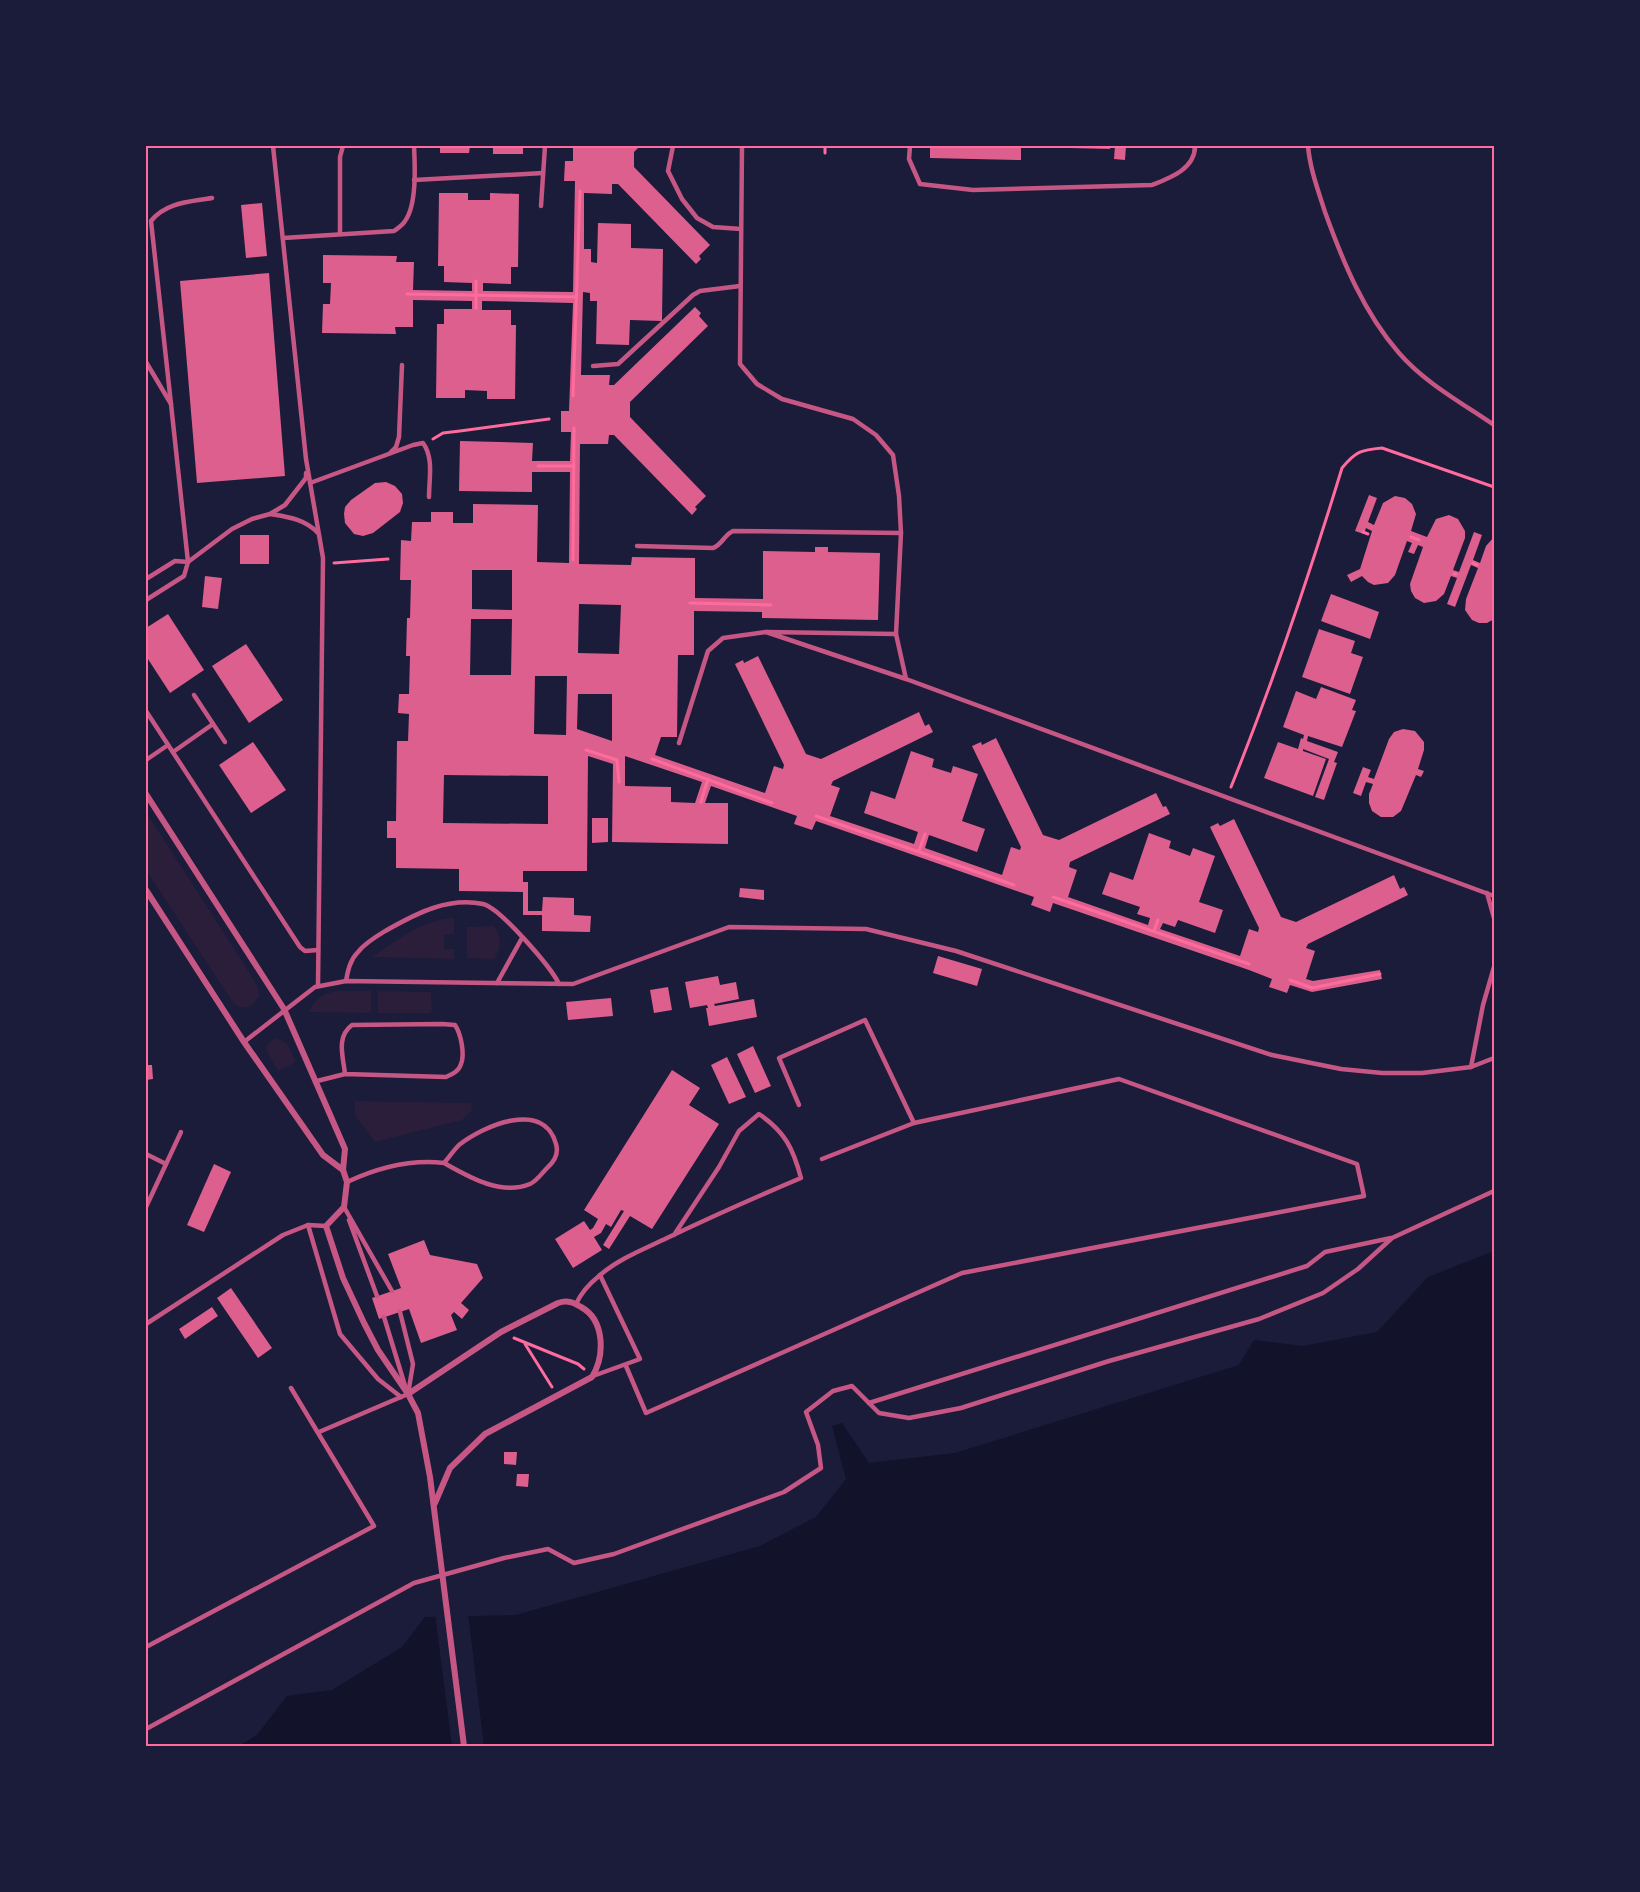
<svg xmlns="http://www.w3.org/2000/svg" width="1640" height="1892" viewBox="0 0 1640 1892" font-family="'Fira Sans',sans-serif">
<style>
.green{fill:#2a1e3b}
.water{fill:#12122b}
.pier{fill:#1b1b3a}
.building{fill:#dd5f8e;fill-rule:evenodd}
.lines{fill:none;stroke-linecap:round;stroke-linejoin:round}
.path{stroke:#ff6b9d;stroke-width:3}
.service{stroke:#c65784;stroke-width:4.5}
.minor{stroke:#c65784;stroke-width:6}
.neatline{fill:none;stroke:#ff6b9d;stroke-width:2}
</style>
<rect width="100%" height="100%" fill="#1b1b3a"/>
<g class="green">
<polygon points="146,812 242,961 258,987 259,997 251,1006 242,1008 234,1004 146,870"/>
<path d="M454,918V934L444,935V949H454V959L372,957C398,940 422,919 454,918Z"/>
<path d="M494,926C502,938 502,947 494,959L467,958V927Z"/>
<path d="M337,991H371V1013L309,1012C315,999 323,993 337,991Z"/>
<polygon points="378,991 431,992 432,1010 430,1013 378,1013"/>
<polygon points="276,1038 287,1043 296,1062 278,1071 266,1049 269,1042"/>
<polygon points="355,1101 471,1103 472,1110 462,1120 375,1142 355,1115"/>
</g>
<polygon class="water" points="1494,1251 1494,1746 239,1746 257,1735 287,1696 332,1690 402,1647 425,1617 516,1615 760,1546 816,1517 846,1479 832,1426 842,1423 869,1463 955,1453 1239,1365 1254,1340 1303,1346 1377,1332 1428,1277"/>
<polygon class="pier" points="468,1613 484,1746 452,1746 435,1614"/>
<g class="building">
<polygon points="440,146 470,146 469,153 440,153"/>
<rect x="493" y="146" width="30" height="8"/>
<path d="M573,146H640L634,152V167L710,245L699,256L701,259L696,264L618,184H612V194L584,193V249H591V262L597,263L598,223L631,224V248L663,249L662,321L630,320L629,345L596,344L597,301H590V293L583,292L581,375H610L609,385H614L695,307L701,313L699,316L708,326L630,402V417L706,496L695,507L697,509L692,515L614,435H609L608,444H580L579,564L631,565L632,557L695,558V598L763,599V551L815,552V547H828V552L880,553L878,620L762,618V612L694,611V655H678L677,737H661L655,755L765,793L774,766L783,769L784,765L735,664L743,660L744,663L758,656L806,754L821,759L919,712L925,726L929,724L933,732L833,781L831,785L840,788L830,816L914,844L918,832L864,813L871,791L895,799L911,751L934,759L932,767L951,773L953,766L978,774L962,821L985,829L977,852L929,835L925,848L1002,875L1011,847L1020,850L1021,847L972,746L981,742L982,745L996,738L1043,835L1059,840L1156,793L1163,807L1166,806L1170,814L1070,862L1069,867L1077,870L1068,897L1148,925L1150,918L1137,914L1140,907L1102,894L1110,872L1133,880L1149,833L1171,841L1169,848L1190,856L1193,848L1215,856L1199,902L1223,910L1215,933L1178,920L1175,927L1163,923L1160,929L1240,956L1249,929L1258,932L1259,928L1210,827L1218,823L1220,826L1234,819L1281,917L1296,922L1394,875L1400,889L1404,887L1408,895L1308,944L1306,948L1315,951L1306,979L1313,981L1380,970L1382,979L1312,992L1290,985L1287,993L1269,987L1272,979L1249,970L1053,903L1050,912L1031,905L1034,897L816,821L812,830L794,824L797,816L711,786L705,803H728V844L612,842L613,764L588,756L587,871H523V882H528V911H542L543,897L574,898V915L591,916L590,932L542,931V915H523V892L459,891V869L396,868V838H387V821H396L397,741H408L409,714L398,713L399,694H409L410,656H406L407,618H410L411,580H400L401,540L411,541L412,522H431V512H453V523H473V504L538,505L537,562L569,563L570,472H532V492L459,491L460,441L533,443L532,461H570L571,432H561V411H569L573,303L482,301V310H511V325H516L515,399H487V391L465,390V398H436L437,324H444V309H472V301L413,300V327H395L396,334L322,333L323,304H330L331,283H323V255L397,256L396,262H414L413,290L472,291V283L444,282V266H438L439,193H468V200H490V193L519,194L518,267H511V284L483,283V291L573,292L575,181H564L565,161H573ZM472,570H512V610L472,609ZM579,604L621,605L619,654L578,653ZM471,619H512L511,675H470ZM535,676H567L566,735L534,734ZM578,694H612V741L577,729ZM625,756L702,782L695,803L671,802V787L625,786ZM444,775L548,776V824L443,823Z"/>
<polygon points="930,146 1021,146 1021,160 930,158"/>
<polygon points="1071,146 1111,146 1110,149 1070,148"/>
<polygon points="1115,146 1126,146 1125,160 1114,159"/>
<polygon points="262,203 267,256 246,258 241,205"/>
<polygon points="269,273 285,476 197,483 180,281"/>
<polygon points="386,482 395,486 402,494 403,503 400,512 373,533 363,536 354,534 345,523 344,514 345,507 351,500 375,483"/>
<polygon points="1369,495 1377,498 1368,522 1374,525 1383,503 1395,496 1405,498 1412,504 1416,514 1411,531 1427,537 1436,519 1449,515 1458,519 1465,531 1465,538 1453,570 1459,572 1474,532 1482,535 1473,560 1480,563 1486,546 1494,537 1494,619 1487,623 1479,623 1472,620 1465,610 1466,599 1478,568 1471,565 1455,607 1447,604 1457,578 1451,576 1444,594 1436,601 1424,603 1415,598 1411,591 1410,584 1423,547 1418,545 1414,554 1408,552 1412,543 1407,541 1395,575 1388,583 1374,585 1368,582 1362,576 1351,582 1347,575 1360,569 1372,531 1366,528 1364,534 1355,531"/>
<rect x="240" y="535" width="29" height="29"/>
<polygon points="205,576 222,578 218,609 202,607"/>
<polygon points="1331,594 1379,612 1370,639 1321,621"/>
<polygon points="168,614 204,670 170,693 146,656 146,628"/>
<polygon points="1319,629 1355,641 1351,653 1363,657 1350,694 1302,677"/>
<polygon points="246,644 283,700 249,723 212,666"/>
<polygon points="1321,687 1356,700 1352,710 1356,711 1342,747 1308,736 1307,741 1338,752 1334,762 1337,763 1324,800 1315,797 1329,759 1303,749 1303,751 1326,759 1313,796 1264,778 1278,742 1298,749 1301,738 1303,739 1304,735 1283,727 1296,691 1316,699"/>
<polygon points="1403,729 1415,731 1424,742 1424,750 1418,769 1424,771 1421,777 1416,775 1401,811 1393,817 1381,817 1372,811 1369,803 1369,794 1373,784 1366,782 1361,796 1353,793 1363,767 1371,770 1368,777 1374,779 1389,739 1394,732"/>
<polygon points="253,742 286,790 251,813 219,765"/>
<polygon points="592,818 608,818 608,842 592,843"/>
<polygon points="740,888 764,890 764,900 739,897"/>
<polygon points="938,956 982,969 977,986 933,973"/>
<polygon points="718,976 720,985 736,982 739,999 714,1004 715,1006 754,999 757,1017 709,1026 706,1008 708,1008 707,1005 690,1008 685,982"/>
<polygon points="668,987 672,1010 654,1013 650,990"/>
<polygon points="611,998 613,1016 568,1020 566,1002"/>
<polygon points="753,1046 771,1086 755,1093 737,1054"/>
<polygon points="727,1057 746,1097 729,1104 711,1065"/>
<polygon points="146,1065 152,1065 153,1079 146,1080"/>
<polygon points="672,1070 700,1088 689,1105 719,1124 652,1229 630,1216 609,1249 603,1245 624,1211 621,1210 611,1227 606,1224 601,1233 594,1237 602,1250 573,1268 555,1239 584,1221 590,1230 593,1228 598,1219 584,1210"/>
<polygon points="214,1164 231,1172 204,1232 187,1225"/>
<polygon points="424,1240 430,1255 477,1264 483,1278 461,1303 469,1310 462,1319 454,1312 451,1315 457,1330 421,1343 409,1309 379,1319 372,1298 401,1288 388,1254"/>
<polygon points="231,1288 272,1348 258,1358 217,1298"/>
<polygon points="212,1307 218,1316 185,1339 179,1329"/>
<polygon points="504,1452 517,1452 516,1465 504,1464"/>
<polygon points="517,1474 529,1474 528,1487 516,1486"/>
</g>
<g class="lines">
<g class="path">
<polyline points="825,153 825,146"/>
<polyline points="407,294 576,297"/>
<polyline points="476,308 476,281"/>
<polyline points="573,396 580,191"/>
<polyline points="433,439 443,433 460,431 549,419"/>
<polyline points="538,466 574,466"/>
<polyline points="1363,532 1368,534"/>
<polyline points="1411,537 1419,540"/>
<polyline points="573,560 574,428"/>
<polyline points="334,563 388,559"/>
<polyline points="1473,563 1477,565"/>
<polyline points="1454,574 1456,574"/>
<polyline points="690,603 771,605"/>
<polyline points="586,750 617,760 619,782"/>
<polyline points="652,759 772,803"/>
<path d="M1231,787C1273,683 1309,576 1342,468C1356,451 1361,450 1382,448L1494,487"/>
<polyline points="701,802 708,779"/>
<polyline points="816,816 1014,885"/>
<polyline points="919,851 925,834"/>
<polyline points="1053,897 1249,964"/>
<polyline points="1154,931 1158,920"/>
<polyline points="1290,980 1312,988 1380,974"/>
<polyline points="514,1338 578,1364 584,1369"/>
<polyline points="525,1344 552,1387"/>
</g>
<g class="service">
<polyline points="273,146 306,459 323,558 318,986"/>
<polyline points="673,146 668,171 682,199 697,218 713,227 741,229"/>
<polyline points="742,146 740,364 757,384 782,399 853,419 876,435 893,455 899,496 901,533 896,634 906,679 1494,896"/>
<path d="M910,146L909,159L920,184L973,190L1152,185C1170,178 1195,169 1195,146"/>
<path d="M1308,146C1310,169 1318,190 1325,212C1343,262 1364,313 1399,353C1425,383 1462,403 1494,425"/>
<polyline points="414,180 543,173"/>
<polyline points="541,206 545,146"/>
<polyline points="340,234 340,157 343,146"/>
<path d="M283,238L394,231C398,228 403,225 405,221C417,205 415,165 414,146"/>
<polyline points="146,362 171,404 188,562"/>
<polyline points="593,366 618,364 693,295 700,291 740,286"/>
<path d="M171,404L151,221C166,202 190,202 212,198"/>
<polyline points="390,453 396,447 399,437 402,365"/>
<path d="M310,483L413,445L423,443C434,458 429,479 429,497"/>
<path d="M270,514C288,517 305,519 318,533"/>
<path d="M637,546L713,548C722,545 724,535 733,531L901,533"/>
<polyline points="188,562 232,529 252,519 270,514 285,505 306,478 306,473"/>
<polyline points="146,579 175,561 188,562 184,576 146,600"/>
<polyline points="896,634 766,632 906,679"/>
<polyline points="194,695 225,742"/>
<polyline points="146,711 300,947 305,951 318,950"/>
<polyline points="679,743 708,651 723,638 766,632"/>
<polyline points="173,752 213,724"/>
<polyline points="146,760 168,745"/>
<polyline points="1487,893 1494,918"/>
<path d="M346,981C348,970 350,960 358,952C366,942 377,936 387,930C417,913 448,897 483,904C500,908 551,967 559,984"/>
<polyline points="497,983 522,938"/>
<polyline points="244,1042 315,987 346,981 573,984 729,927 866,929 956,951 1272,1055 1341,1069 1382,1073 1422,1073 1471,1067 1494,1058"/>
<polyline points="1471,1067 1483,1005 1494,967"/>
<path d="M317,1081L345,1074L446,1077C453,1074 459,1071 461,1064C465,1054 461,1034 455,1025L442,1024L352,1025C336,1037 343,1056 345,1074"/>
<polyline points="799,1105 779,1058 865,1020 914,1123"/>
<polyline points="146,1154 166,1164"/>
<path d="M347,1182C377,1168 411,1159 444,1163C449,1157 454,1150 459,1145C483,1126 544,1099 556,1144C559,1154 554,1162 547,1168C542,1173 537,1181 530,1184C501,1196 469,1177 444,1163"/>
<polyline points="146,1207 181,1132"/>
<polyline points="344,1207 392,1291"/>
<polyline points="349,1220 377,1296"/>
<polyline points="308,1225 340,1334 378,1379 401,1397"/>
<path d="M576,1304C581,1293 589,1284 599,1276C618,1259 644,1249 667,1238C711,1217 756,1197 801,1178C793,1148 785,1132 759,1114L739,1131L719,1167L674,1235"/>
<polyline points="400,1312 413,1364 408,1394"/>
<polyline points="384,1317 406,1389"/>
<polyline points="146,1324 283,1235 308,1225 326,1226"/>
<polyline points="626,1366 646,1413 962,1273 1364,1196 1357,1164 1119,1079 914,1123 822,1159"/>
<polyline points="593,1376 640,1359 600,1275"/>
<polyline points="869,1403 1307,1266 1325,1252 1391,1238"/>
<polyline points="319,1432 408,1394"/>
<polyline points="146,1647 374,1526 291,1388"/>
<polyline points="146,1729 414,1583 504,1558 548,1549 574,1563 614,1554 784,1492 821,1468 818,1445 806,1412 833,1391 852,1386 879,1413 909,1418 961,1408 1109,1361 1259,1319 1323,1293 1358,1269 1392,1238 1494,1191"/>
</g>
<g class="minor">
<polyline points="146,794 284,1009 345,1149 343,1170 347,1182 344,1207 326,1226 343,1278 364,1323 378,1350 408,1394 418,1413 430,1477 464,1746"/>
<polyline points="146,890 244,1042 323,1155 343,1170"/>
<path d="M408,1394L501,1332L558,1303C567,1300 573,1302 581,1307C605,1320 605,1356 592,1377L485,1434L450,1468L435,1503"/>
</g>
</g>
<rect width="1640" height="1892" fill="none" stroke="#1b1b3a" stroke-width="294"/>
<rect x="147" y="147" width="1346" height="1598" class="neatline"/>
</svg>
